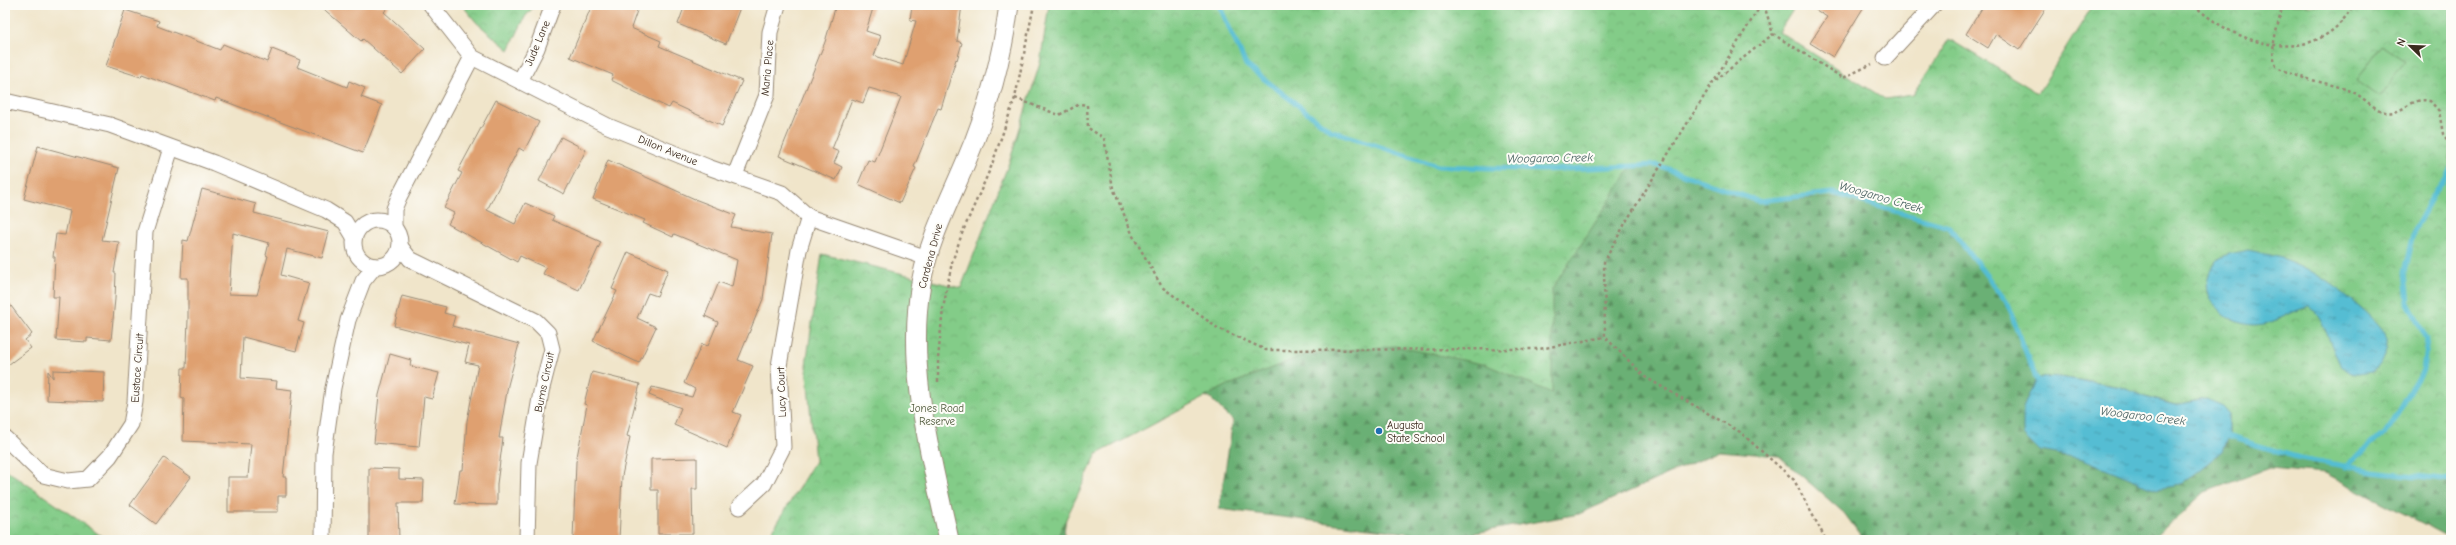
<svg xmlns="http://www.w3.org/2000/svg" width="2456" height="545" viewBox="0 0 2456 545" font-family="'Comic Neue',sans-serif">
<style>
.forest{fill:url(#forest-firs);stroke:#526d49}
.park{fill:url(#park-crowns);stroke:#5f7b53}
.pitch{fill:#83cc88;stroke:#5f7b53}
.water{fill:url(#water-ripples);stroke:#487478}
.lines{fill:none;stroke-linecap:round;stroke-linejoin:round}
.stream{stroke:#55bdd3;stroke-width:5}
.building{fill:#dfa06f;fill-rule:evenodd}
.minor-casing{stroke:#968874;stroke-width:17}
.tertiary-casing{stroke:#968874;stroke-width:21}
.path{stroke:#968874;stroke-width:2.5;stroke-dasharray:3 3;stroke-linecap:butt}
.minor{stroke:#fff;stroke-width:15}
.tertiary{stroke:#fff;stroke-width:19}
.poi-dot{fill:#1f6fb2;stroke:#fdfcf7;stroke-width:1.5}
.labels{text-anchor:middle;stroke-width:4;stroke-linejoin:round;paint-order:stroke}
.street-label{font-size:11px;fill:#3b2a1e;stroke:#fdfcf7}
.park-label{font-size:11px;fill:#515b3e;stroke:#fdfcf7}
.poi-label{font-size:11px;fill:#3b2a1e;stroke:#fdfcf7;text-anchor:start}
.water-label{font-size:12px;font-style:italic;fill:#445d5d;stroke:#fdfcf7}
</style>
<defs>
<pattern id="forest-firs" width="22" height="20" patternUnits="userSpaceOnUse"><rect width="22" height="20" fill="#6ab074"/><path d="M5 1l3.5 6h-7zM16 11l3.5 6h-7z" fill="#588f5f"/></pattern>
<pattern id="park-crowns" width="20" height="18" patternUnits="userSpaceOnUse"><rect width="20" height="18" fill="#83cc88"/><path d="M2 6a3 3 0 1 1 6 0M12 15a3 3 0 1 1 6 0" fill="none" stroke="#72af75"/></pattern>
<pattern id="water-ripples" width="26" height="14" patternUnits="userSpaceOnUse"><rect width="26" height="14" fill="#55bdd3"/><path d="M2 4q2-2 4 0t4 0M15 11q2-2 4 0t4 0" fill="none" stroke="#489aab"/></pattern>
</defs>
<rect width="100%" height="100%" fill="#fdfcf7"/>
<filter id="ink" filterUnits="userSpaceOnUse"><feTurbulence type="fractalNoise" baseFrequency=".025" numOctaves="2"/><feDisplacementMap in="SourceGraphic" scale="8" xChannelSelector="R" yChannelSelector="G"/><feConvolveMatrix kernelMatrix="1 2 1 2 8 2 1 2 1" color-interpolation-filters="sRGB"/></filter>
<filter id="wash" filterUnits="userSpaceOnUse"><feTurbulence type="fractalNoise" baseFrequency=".012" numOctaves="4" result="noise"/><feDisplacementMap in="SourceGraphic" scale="16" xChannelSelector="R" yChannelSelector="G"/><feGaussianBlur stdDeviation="0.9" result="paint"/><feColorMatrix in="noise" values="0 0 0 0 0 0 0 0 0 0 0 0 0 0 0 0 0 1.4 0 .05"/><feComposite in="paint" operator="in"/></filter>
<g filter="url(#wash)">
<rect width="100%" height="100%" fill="#f0e5ca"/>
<polygon class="forest" points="1944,70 2451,299 2451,538 2325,473 2270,468 2205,492 2151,540 1864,540 1844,513 1779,456 1719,451 1579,514 1447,538 1219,509 1233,421 1210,398 1150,393 1106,431 1067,510 1063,540 988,540 987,238 1908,114 1919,85"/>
<g class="park">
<polygon points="462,5 535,5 525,17 509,50 477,23"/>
<polygon points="1049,5 1796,5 1779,32 1885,99 1913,95 1949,39 2038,93 2093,5 2451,5 2451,480 2372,471 2300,458 2229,435 2229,414 2206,399 2176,405 2145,397 2122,387 2060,377 2036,378 2006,301 1949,227 1847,197 1758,201 1657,165 1632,166 1552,289 1552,393 1487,365 1394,346 1307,354 1226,386 1097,454 1056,540 767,540 815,461 806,365 822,254 961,288 1010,160 1040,63"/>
<polygon points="5,469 97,533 107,540 5,540"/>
</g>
<polygon class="pitch" points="2381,45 2405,61 2380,97 2357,81"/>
<g class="water">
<path d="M2248,250C2269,254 2289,259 2307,269C2324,278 2385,321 2387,339C2388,353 2381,362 2373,372C2367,372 2359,375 2354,374C2330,367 2330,321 2310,307C2290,310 2275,325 2255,325C2227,326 2195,296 2212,269C2214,266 2216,261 2219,259C2227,253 2239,252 2248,250Z"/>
<polygon points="2060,377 2122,387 2145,397 2175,405 2206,399 2221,405 2229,414 2229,435 2223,451 2180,485 2156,489 2083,459 2039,451 2023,435 2023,408 2036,378"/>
</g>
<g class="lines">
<g class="stream">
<polyline points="1219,5 1246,65 1330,130 1438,166 1542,170 1657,165 1758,201 1833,193 1949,227 2006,301 2036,378 2039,382"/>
<polyline points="2223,435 2300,458 2372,471 2451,480"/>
<polyline points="2345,467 2390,427 2423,370 2427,339 2408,303 2405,272 2415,229 2432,198 2451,169"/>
</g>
</g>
<g id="blocks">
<g class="building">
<polygon points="319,5 390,5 384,12 425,49 402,74 363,39 361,41"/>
<polygon points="592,5 639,5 631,28 661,41 659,46 742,81 722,126 672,103 669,108 643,96 611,80 613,75 570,57"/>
<polygon points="685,5 741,5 726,44 678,24"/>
<polygon points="836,5 874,5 866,31 881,36 874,56 903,65 916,21 910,20 912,5 962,5 957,41 962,43 957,60 956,59 941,109 938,108 914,167 916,168 900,203 858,184 868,160 875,162 901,97 869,88 863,103 852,99 832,149 839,152 834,163 842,167 836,180 779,156 825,42"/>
<polygon points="1808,5 1865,5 1833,57 1810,43 1827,17"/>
<polygon points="1984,5 2048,5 2019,50 1996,34 1988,48 1966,34"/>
<polygon points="125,10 159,21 157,26 220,50 223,44 267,62 272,49 300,60 297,67 347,87 349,81 365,88 361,97 382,105 363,153 216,98 215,101 142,74 141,77 106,66"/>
<polygon points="496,100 539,122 524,151 519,148 487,210 515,224 525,203 554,216 552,220 601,242 579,290 543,274 546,268 520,256 517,262 448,224 454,213 444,208 462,173 458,171"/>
<polygon points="561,137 586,150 564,194 539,181"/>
<polygon points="38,146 119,168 102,240 119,242 114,273 116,273 115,299 111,340 87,338 87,342 56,340 59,297 53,297 55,257 53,257 56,234 65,235 70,211 24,199"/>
<polygon points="608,160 697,200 736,215 731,227 772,234 763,299 738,360 753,366 733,412 741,415 727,448 674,425 681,408 649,395 652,387 692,397 695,389 684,383 702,344 708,346 718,322 705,316 719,282 732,287 737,260 674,234 673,237 643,223 645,220 593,199"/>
<path d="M202,189L256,204L254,213L329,232L322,258L287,249L281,275L309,283L298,321L304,323L296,351L243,337L241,378L277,381L276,388L292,390L283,477H286V496H278V512H228V477H248L251,444L183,441L184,399L181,398L182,368H186L188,320V278H181L183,240L188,241ZM233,233L269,243L266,255L268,256L257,295L229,294Z"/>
<polygon points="628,252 668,270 657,296 648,293 637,318 656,327 639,363 593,341 617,291 612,289"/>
<polygon points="402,296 446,307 444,313 455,316 452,326 519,344 508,385 499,438 503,438 497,484 497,505 455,504 460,470 463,470 467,421 478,365 465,362 469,345 394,326"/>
<polygon points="5,298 32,334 25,340 31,348 5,367"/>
<polygon points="390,354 411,360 410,366 439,373 432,399 424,397 419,447 374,443 379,395"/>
<polygon points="53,370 104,372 103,402 47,400 48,371 53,378"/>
<polygon points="592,372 640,384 627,436 630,437 622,476 619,540 573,540 576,462 587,405 584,404"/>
<polygon points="164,458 191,477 156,524 130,505"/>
<polygon points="697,458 697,489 692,489 693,534 658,534 658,490 651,490 651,459"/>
<polygon points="369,468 399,469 399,479 424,480 423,503 398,503 399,540 369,540"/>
</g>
</g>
</g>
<g filter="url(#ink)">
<use href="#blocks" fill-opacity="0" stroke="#968874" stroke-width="1"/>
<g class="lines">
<defs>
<g id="minor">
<polyline points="431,5 472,57 608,126 708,167 782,193 809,217 927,258"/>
<polyline points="1885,58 1934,5"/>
<polyline points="520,81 537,48 553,5"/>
<polyline points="5,101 110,125 214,163 326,210 345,222 354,237"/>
<polyline points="735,175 767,95 770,32 778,5"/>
<circle cx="377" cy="243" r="23"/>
<polyline points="394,227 394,209 399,197 472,57"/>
<polyline points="400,246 410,259 536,321 548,333 552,349 541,392 529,463 527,540"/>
<polyline points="5,438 43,475 68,481 88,479 110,456 131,424 135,402 145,232 171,148"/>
<polyline points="739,507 764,484 783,447 779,366 799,250 809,217"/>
<polyline points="323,540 324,453 333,388 348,320 363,281 375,266"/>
</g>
<path id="tertiary" d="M949,540C931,456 906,369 921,283C929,239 950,200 967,159C988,110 1002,58 1009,5"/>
</defs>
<use href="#minor" class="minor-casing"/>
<use href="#tertiary" class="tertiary-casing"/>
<g class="path">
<polyline points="1761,5 1627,220 1604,262 1605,337 1645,377 1740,432 1794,480 1826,540"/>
<polyline points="1764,5 1773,34 1843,78 1872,64"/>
<path d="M2194,5C2238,47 2318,70 2353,5"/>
<path d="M2282,5C2280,25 2268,46 2276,66C2298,80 2324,81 2348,90C2361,94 2372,109 2385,112C2403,116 2410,96 2430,101L2439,111L2443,134L2451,145"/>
<polyline points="1711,84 1773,34"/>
<polyline points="1015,98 1059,115 1080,104 1087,105 1088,128 1104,138 1113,188 1133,236 1162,287 1216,327 1266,350 1539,349 1605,337"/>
<polyline points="938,382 938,359 943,309 952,262 963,231 991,167 1015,98 1034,5"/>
</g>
<use href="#minor" class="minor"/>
<use href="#tertiary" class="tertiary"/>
</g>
</g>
<circle class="poi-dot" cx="1379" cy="431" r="4"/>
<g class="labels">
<g class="street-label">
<text transform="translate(537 43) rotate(-67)" y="4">Jude Lane</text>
<text transform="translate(767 68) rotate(-85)" y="4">Maria Place</text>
<text transform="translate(668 150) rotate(22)" y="4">Dillon Avenue</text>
<text transform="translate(930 256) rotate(-75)" y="4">Cardena Drive</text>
<text transform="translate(137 368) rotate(-86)" y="4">Eustace Circuit</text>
<text transform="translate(544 382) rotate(-78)" y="4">Burns Circuit</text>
<text transform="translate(781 392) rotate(-92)" y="4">Lucy Court</text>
</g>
<g class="park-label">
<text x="937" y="412">Jones Road<tspan x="937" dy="13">Reserve</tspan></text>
</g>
<g class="poi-label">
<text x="1387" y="429">Augusta<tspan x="1387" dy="13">State School</tspan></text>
</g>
<g class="water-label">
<text transform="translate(1550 158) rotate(-1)" y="4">Woogaroo Creek</text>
<text transform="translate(1881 197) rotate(16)" y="4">Woogaroo Creek</text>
<text transform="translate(2143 416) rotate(7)" y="4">Woogaroo Creek</text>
</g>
</g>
<rect width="2456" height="545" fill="none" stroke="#fdfcf7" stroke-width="20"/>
<g transform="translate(2410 46) rotate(293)" stroke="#fdfcf7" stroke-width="3" paint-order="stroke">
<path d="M0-3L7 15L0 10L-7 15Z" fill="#3b2a1e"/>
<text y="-6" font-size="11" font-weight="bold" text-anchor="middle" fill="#3b2a1e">N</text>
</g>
</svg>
